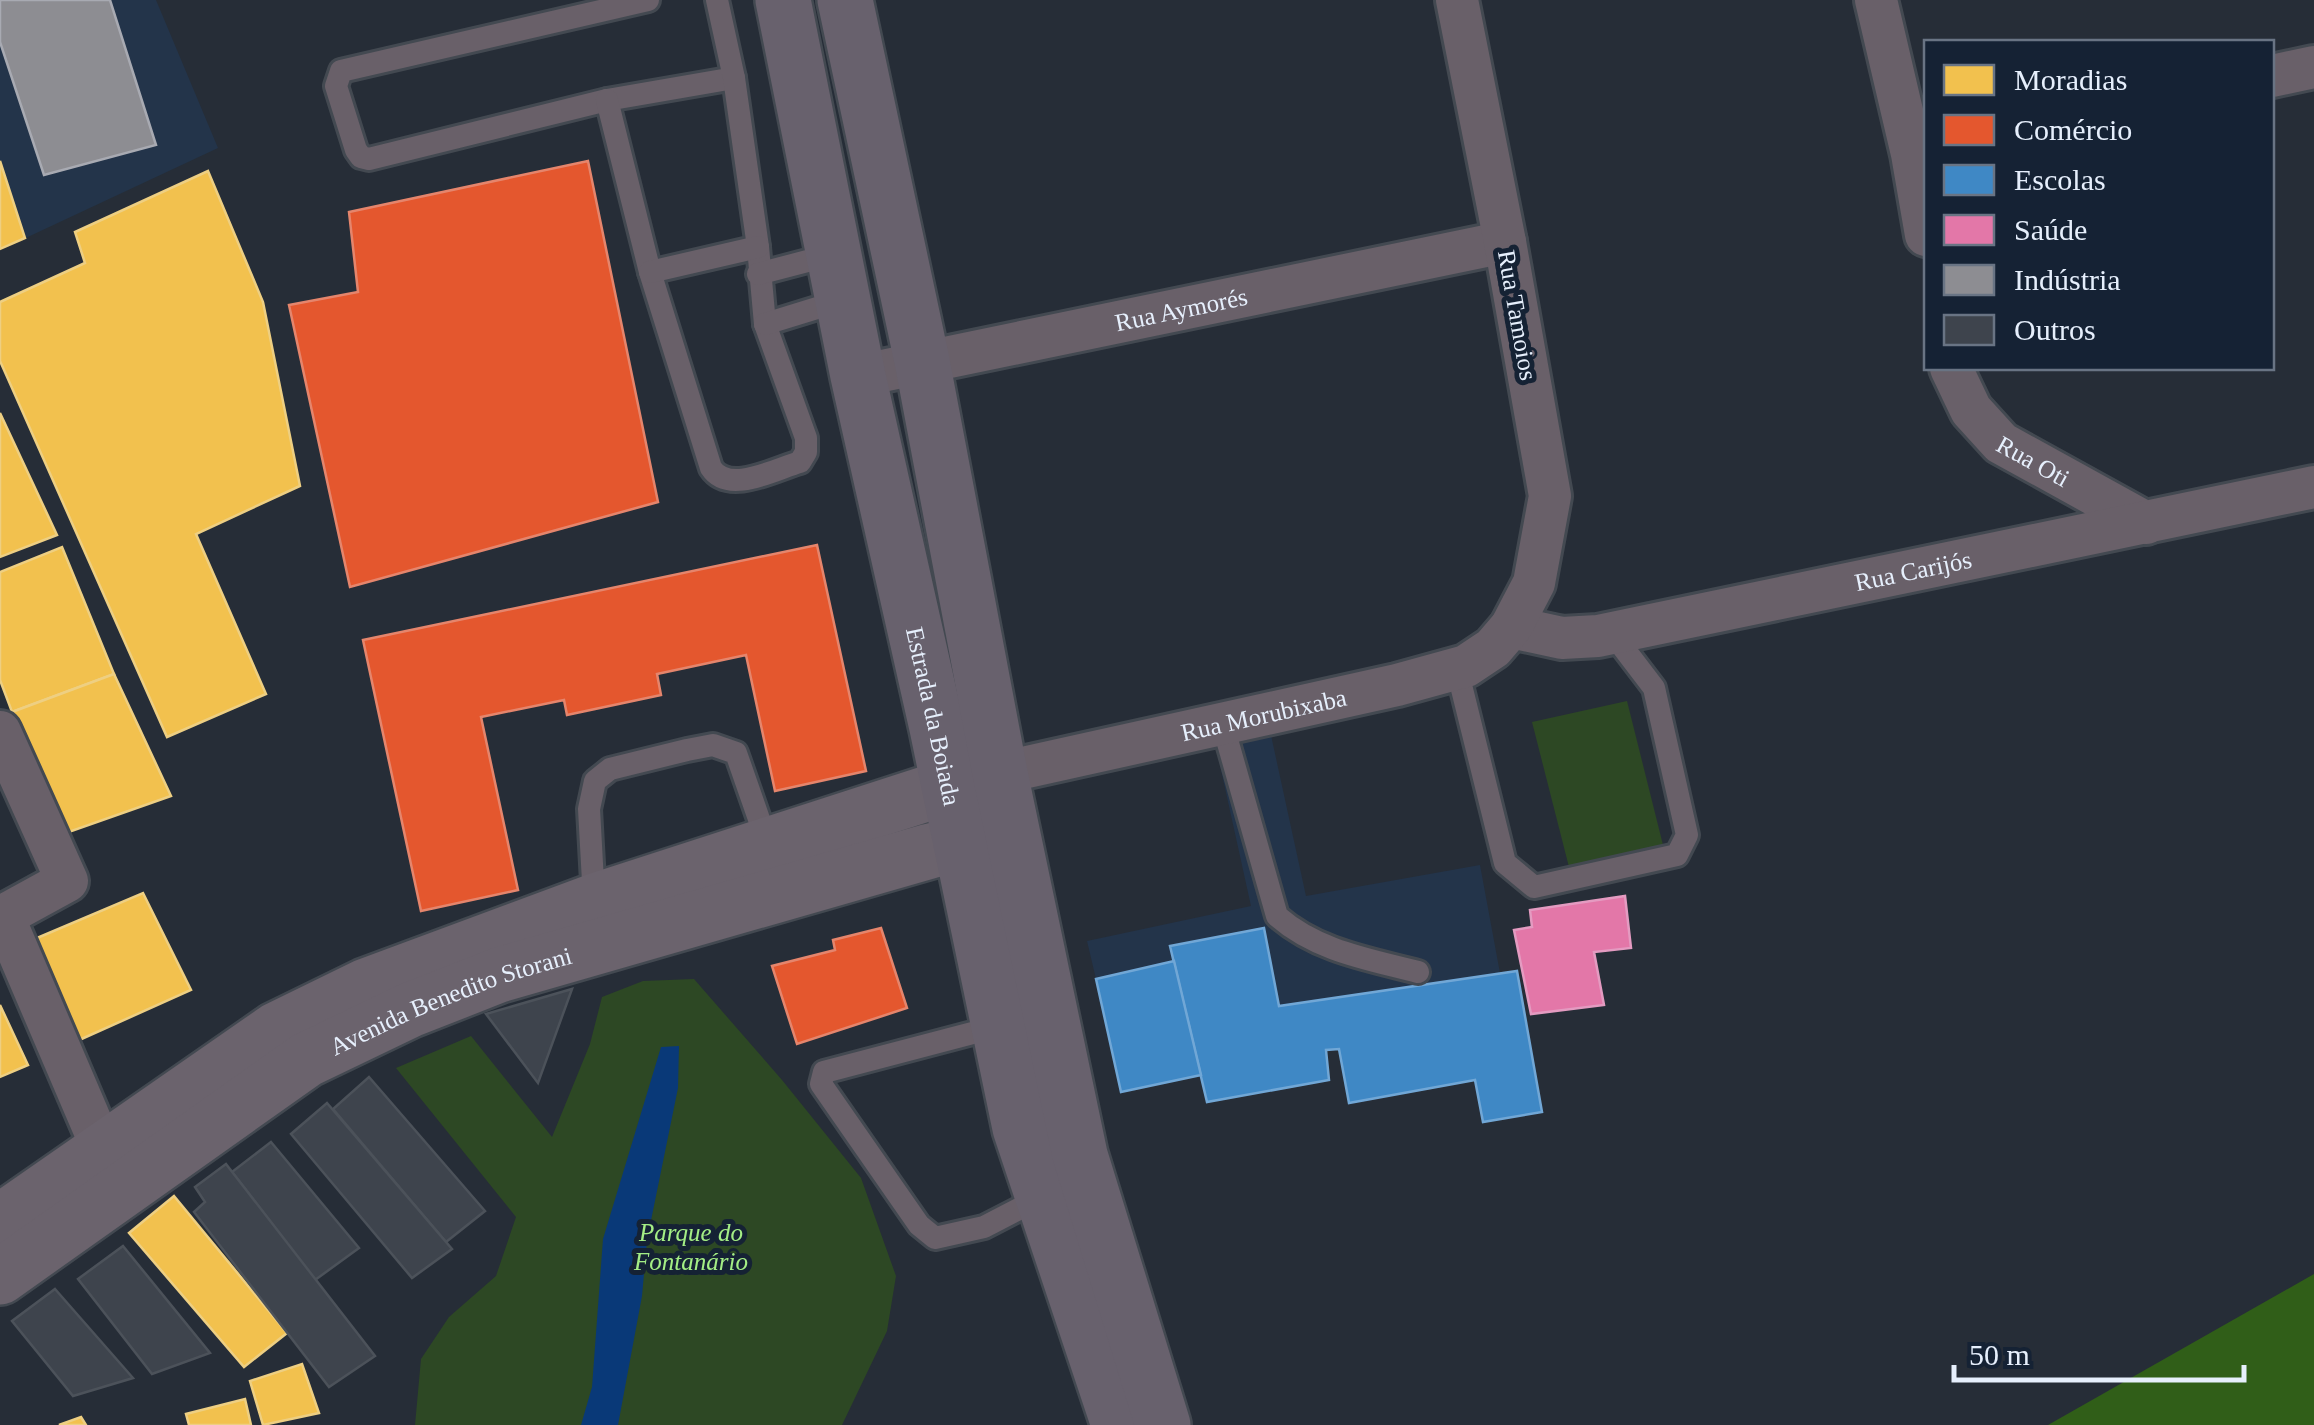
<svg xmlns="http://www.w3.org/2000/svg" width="2314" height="1425" viewBox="0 0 2314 1425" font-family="Georgia,serif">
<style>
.built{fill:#23344a}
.green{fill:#2d4824}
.forest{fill:#305e18}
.water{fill:#093978}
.homes{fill:#f2c14e;stroke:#eecf82;stroke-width:2.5}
.shops{fill:#e4572e;stroke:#e5856c;stroke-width:2.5}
.schools{fill:#3f88c5;stroke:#71a7d6;stroke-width:2.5}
.health{fill:#e377a8;stroke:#e49bc1;stroke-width:2.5}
.industry{fill:#8d8d92;stroke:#a8aab2;stroke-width:2.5}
.building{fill:#3e444d;stroke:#4c525a;stroke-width:2.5}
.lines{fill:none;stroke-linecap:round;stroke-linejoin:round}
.lane-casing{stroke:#434951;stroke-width:28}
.street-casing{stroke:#434951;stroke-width:48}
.secondary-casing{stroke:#434951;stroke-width:60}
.primary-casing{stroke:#434951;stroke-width:60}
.lane{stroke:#696069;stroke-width:22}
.street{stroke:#696069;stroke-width:42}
.secondary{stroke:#6b636d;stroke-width:55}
.primary{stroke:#68616d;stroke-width:55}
.labels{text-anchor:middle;stroke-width:10;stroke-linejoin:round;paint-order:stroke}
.street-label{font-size:25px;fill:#e6effc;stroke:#152234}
.park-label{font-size:25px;font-style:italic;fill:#a4ee85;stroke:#152234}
</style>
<rect width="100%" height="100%" fill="#262d37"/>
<g class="built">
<polygon points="0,0 156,0 218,148 0,250"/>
<polygon points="1269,726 1306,896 1480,865 1500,973 1279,1006 1264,929 1171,945 1174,961 1096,979 1087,941 1251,906 1214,738"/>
</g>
<g class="green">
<polygon points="1627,701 1664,849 1570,871 1532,722"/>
<polygon points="694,979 782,1080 861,1178 896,1276 887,1331 842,1425 415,1425 421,1359 449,1317 496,1276 516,1217 396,1068 471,1036 552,1137 590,1044 602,997 643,981"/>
</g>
<polygon class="forest" points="2314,1274 2314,1425 2048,1425"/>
<polygon class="water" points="679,1046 678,1088 647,1240 642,1296 618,1425 581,1425 592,1387 603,1239 661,1047"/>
<g class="homes">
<polygon points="0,161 25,238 0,249"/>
<polygon points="208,171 263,302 300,486 196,534 266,694 167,737 0,361 0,302 85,263 75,232"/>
<polygon points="0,413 57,535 0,557"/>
<polygon points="62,547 114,674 12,712 0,680 0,572"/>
<polygon points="114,674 171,796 66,833 12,712"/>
<polygon points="143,893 191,990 77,1041 30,941"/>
<polygon points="0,1005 28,1065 0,1077"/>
<polygon points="174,1196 287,1333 244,1367 129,1233"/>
<polygon points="302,1364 319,1413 263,1425 250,1381"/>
<polygon points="245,1399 251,1425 189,1425 186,1414"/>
<polygon points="81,1417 86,1425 59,1425"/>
</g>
<g class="shops">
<polygon points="588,161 658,502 350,587 289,305 358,292 349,212"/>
<polygon points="817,545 866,771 775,791 746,655 657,674 661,695 567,715 564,700 481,717 518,890 421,911 363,640"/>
<polygon points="881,928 907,1008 797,1044 772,966 835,950 833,940"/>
</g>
<g class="schools">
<polygon points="1264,928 1279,1006 1517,971 1542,1112 1483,1122 1475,1080 1349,1103 1339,1049 1326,1050 1329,1080 1207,1102 1170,946"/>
<polygon points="1174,961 1201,1075 1121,1092 1096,979"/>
</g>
<polygon class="health" points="1625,896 1631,948 1594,952 1604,1005 1531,1014 1514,930 1532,927 1530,910"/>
<polygon class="industry" points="0,0 110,0 156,145 44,175 0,42"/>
<g class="building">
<polygon points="572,989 538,1083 486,1014"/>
<polygon points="369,1077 485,1211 446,1242 333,1109"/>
<polygon points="327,1103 452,1249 412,1278 291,1134"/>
<polygon points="271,1142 359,1248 315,1280 232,1172"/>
<polygon points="226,1164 375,1356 329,1387 194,1212 205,1202 195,1187"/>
<polygon points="123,1246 210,1353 152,1374 78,1279"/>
<polygon points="55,1289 133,1378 73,1396 12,1321"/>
</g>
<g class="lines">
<defs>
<g id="lane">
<polyline points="648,0 341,71 336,86 356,150 361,157 369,159 607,100 734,78"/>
<path d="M607,100L650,272L711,468C729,495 775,469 800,462L806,452V438L765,324L758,247L734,78L717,0"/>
<polyline points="650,272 758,247"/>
<polyline points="758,274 834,254"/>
<polyline points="765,324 843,300"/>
<polyline points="1457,669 1505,863 1534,887 1677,855 1687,835 1654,688 1612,633"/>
<path d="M1222,722L1277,916C1317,951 1368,959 1418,972"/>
<polyline points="594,900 589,809 595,781 610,769 687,750 713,745 736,753 768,845"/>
<polyline points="999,1026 824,1072 821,1084 919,1225 935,1238 984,1227 1042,1197"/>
</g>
<g id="street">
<polyline points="1876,0 1912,154 1926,235"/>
<polyline points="2272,76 2314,67"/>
<path id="s1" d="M1951,368L1971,410L2001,443L2146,523"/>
<path id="s2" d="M858,376L1505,242"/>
<path id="s3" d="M1511,627L1562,638L1598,636L2314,487"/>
<polyline points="0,732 67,881 3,916 103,1150"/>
<path id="s4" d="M1000,773L1397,685L1466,666L1493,648L1511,627L1534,583L1550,496L1505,242L1457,0"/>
</g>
<g id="secondary">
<polyline points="0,1222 276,1030 366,986 595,901 947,787 997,774"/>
<path id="s5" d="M0,1277L306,1060L410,1010L499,975L930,851L1005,834"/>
</g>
<g id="primary">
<path id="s6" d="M783,0L858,376L937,728L1020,1128L1119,1425"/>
<polyline points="845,0 922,361 1000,773 1080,1155 1163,1425"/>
</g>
</defs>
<use href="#lane" class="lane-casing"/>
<use href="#street" class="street-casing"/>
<use href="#secondary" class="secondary-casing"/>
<use href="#primary" class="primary-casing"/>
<use href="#lane" class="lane"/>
<use href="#street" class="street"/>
<use href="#secondary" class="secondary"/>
<use href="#primary" class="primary"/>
</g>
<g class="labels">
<g class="street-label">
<text dy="9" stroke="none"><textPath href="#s2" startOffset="330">Rua Aymorés</textPath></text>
<text transform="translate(1518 315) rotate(80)" y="9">Rua Tamoios</text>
<text dy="9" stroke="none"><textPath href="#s1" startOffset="128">Rua Oti</textPath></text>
<text dy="9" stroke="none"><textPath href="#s3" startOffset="410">Rua Carijós</textPath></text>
<text dy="9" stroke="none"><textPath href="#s4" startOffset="270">Rua Morubixaba</textPath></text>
<text dy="9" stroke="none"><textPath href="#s6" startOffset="732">Estrada da Boiada</textPath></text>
<text dy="9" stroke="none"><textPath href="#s5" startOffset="532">Avenida Benedito Storani</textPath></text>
</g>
<g class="park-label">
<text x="691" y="1241">Parque do<tspan x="691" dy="29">Fontanário</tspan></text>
</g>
</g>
<rect x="1924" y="40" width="350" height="330" fill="#152234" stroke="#697484" stroke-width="2.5"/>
<rect x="1944" y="65" width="50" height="30" fill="#f2c14e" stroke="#697484" stroke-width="2.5"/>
<text x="2014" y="90" font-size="30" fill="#e6effc">Moradias</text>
<rect x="1944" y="115" width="50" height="30" fill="#e4572e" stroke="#697484" stroke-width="2.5"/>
<text x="2014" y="140" font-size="30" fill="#e6effc">Comércio</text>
<rect x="1944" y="165" width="50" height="30" fill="#3f88c5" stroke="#697484" stroke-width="2.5"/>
<text x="2014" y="190" font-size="30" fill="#e6effc">Escolas</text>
<rect x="1944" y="215" width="50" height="30" fill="#e377a8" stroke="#697484" stroke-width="2.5"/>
<text x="2014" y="240" font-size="30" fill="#e6effc">Saúde</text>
<rect x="1944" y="265" width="50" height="30" fill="#8d8d92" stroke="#697484" stroke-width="2.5"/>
<text x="2014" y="290" font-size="30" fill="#e6effc">Indústria</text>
<rect x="1944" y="315" width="50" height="30" fill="#3e444d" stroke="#697484" stroke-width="2.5"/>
<text x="2014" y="340" font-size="30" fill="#e6effc">Outros</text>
<path d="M1954 1365v15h290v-15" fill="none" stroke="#e6effc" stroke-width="5"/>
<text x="1969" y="1365" font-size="30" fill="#e6effc" stroke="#152234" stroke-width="8" paint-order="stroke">50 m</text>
</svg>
